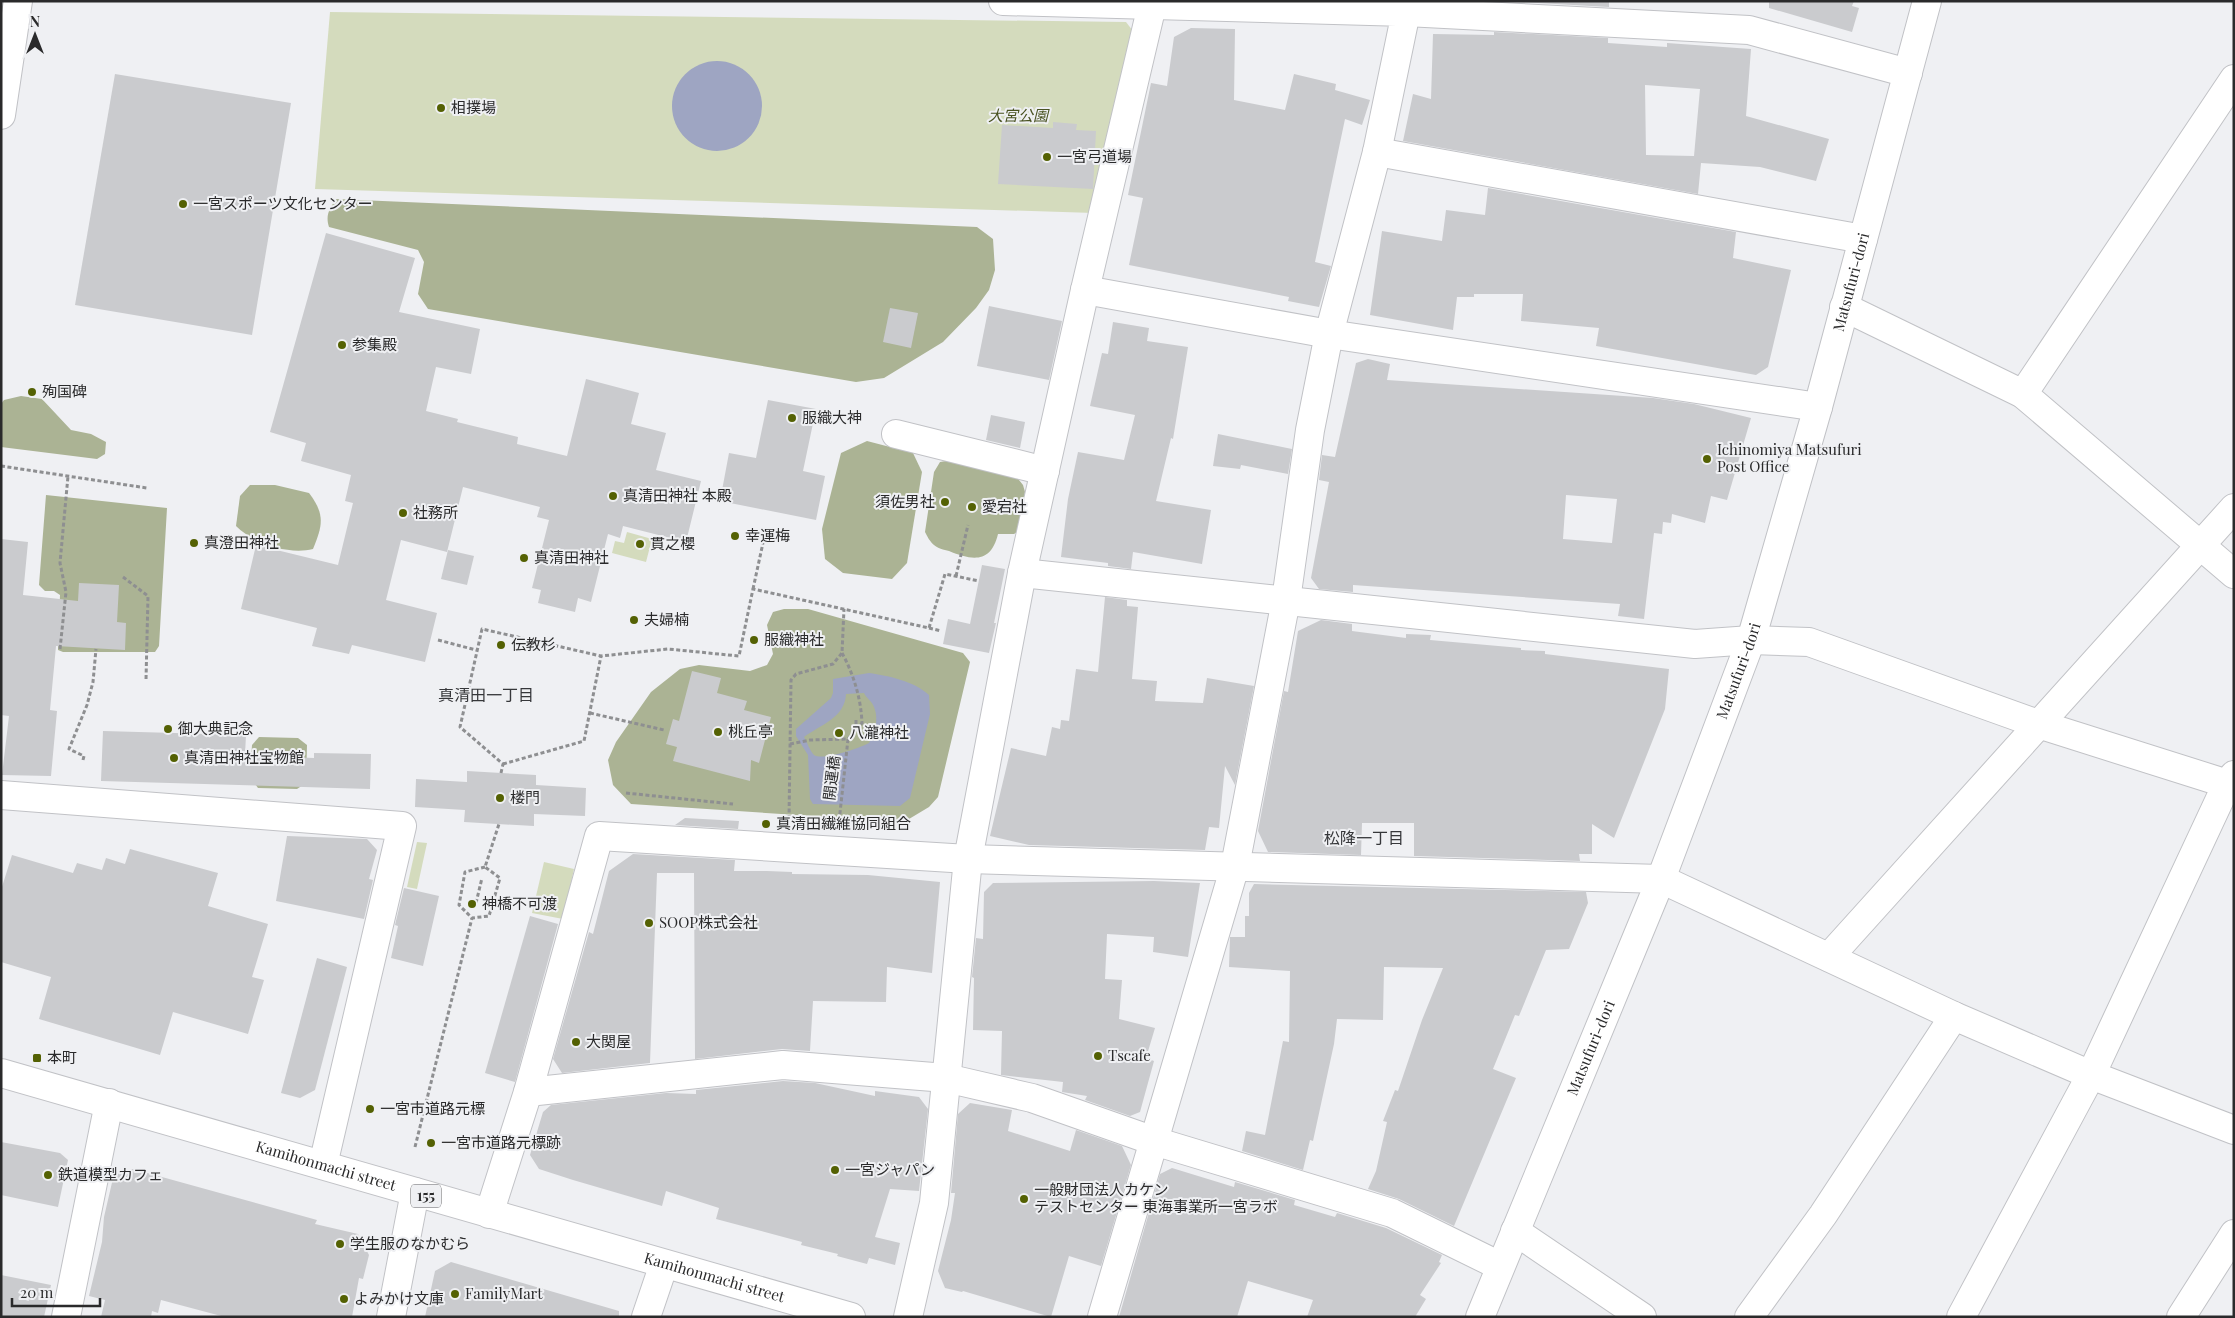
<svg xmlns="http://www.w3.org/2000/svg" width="2235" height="1318" viewBox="0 0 2235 1318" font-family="'Playfair Display','Noto Sans JP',serif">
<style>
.green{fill:#d4dbbd}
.forest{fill:#abb394}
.water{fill:#9ea5c2;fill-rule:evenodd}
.building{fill:#cacbce;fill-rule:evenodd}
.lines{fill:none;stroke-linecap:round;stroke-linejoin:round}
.minor-casing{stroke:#c1c2c6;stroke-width:30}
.highway-casing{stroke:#c1c2c6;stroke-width:30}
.path{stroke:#8e8f91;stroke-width:3;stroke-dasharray:4 2.5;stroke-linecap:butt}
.minor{stroke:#fff;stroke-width:28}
.highway{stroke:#fff;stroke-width:28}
.poi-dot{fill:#546103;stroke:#eff0f3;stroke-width:2}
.labels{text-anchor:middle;stroke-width:4;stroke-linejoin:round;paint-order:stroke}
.shield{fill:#eff0f3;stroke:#656567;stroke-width:1}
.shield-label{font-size:14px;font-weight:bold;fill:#2a2a2b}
.poi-label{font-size:15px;fill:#2a2a2b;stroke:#eff0f3;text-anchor:start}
.park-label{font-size:15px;font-style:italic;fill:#495221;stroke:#eff0f3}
.street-label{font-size:15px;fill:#2a2a2b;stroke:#eff0f3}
.neighbourhood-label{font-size:16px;fill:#36373a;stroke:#eff0f3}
</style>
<rect width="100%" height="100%" fill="#eff0f3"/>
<g class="green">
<polygon points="330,12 1126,22 1136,35 1094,213 315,189"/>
<polygon points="627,532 652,539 646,562 612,553 615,541 624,543"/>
<polygon points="417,842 427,843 417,889 407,887"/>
<polygon points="544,862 574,869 563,919 532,913"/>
</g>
<g class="forest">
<path d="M336,199L977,227L993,239L995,270L989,290L976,308L943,342L884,378L856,382L428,309L418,294L424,262L418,250L329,227C325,215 330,208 336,199Z"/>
<polygon points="21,396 42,399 71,430 91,434 106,442 105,454 97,459 1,447 1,404 4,400"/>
<polygon points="867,441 913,453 922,472 907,563 892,579 843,573 825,559 822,529 841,453"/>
<path d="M952,460L1015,475L1023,485L1025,492L1019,531L1014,534H998C991,563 973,561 949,551C944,550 937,548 934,545C930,542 927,536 925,532L934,472L940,462Z"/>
<path d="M250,485H275L309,493C325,514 323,525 313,549C289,555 254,544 236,526L240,496Z"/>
<polygon points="46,495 167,508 159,646 155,652 63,652 58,650 60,595 54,591 45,591 39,585"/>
<polygon points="784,609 808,609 963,653 970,662 938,797 929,807 904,822 631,804 613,785 608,760 616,742 651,692 680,669 699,665 750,671 767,665 773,654 767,625 773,612"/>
<polygon points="259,737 298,738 307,745 306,783 297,789 258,788 250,777 252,745"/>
</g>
<g class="water">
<circle cx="717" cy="106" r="45"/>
<path d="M869,673C889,676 914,681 929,695L930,714L910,798L900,806L813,804L810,799L808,755L796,736V729L831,698L833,693V679ZM864,693C866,698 872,701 874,707C879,719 875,733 869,743C860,748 823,761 814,755C810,751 807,742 804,737C820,725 845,718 846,694Z"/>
</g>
<g class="building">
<polygon points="1499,1 1609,1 1609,7"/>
<polygon points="1769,1 1854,1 1852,6 1859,8 1852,32 1769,8"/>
<polygon points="1191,28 1235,29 1234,100 1285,110 1294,74 1336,84 1335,90 1370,100 1362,125 1345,119 1315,262 1331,266 1319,307 1288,301 1289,297 1129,265 1143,198 1128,195 1151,83 1167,86 1174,37"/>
<path d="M1494,32L1608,38V43L1667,47V43L1751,49L1746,116L1829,139L1816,181L1760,167L1701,163L1698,194L1403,141L1413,94L1431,99L1433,34L1494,35ZM1645,85L1700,89L1694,156L1646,155Z"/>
<polygon points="115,74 291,103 252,335 75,305"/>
<polygon points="1053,122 1077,124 1076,130 1096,131 1093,189 998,184 1002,125 1053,128"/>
<polygon points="1488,188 1736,232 1733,258 1791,270 1768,367 1756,375 1596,346 1599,328 1521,321 1523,294 1474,294 1474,297 1457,297 1453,330 1370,315 1382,231 1442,241 1446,210 1485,215"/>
<polygon points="326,233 415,258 399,312 480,329 471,374 436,367 426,411 458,419 457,422 518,437 517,444 567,456 586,379 639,393 631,424 666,433 656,470 701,481 686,542 623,526 620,538 608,534 591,602 578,598 575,612 538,603 541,590 532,588 549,520 537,517 540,507 463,487 447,552 401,540 386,600 437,613 425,662 352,645 349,654 312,646 317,628 241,609 256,545 338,565 353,503 345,501 351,475 301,461 306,443 270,432"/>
<polygon points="989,306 1062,321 1049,380 977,366"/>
<polygon points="890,308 918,313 911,348 883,342"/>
<polygon points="1113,322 1149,328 1147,341 1188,347 1173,439 1171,438 1156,501 1211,510 1202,564 1133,552 1131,569 1108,566 1108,563 1061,557 1068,499 1078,452 1124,460 1135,415 1090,406 1102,353 1108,354"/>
<path d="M1368,359L1390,364L1387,380L1653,398L1694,404L1751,418L1727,500L1711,496L1705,523L1672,514L1671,523L1663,522L1662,534L1654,533L1644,619L1618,616L1620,604L1353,585V592L1319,589L1311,578L1329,482L1319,480L1322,455L1335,457L1356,363ZM1566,495L1617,499L1612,543L1563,539Z"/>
<polygon points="768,400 816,409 803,471 825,476 816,520 720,501 729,453 756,458"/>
<polygon points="991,415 1025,422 1020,448 986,440"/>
<polygon points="1218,434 1292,449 1288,474 1241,465 1240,469 1213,466"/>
<polygon points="1,539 28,542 23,595 78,601 79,583 119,585 117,622 126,623 125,650 56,646 50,710 57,711 51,776 2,775 9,716 1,715"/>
<polygon points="448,550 474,556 467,585 441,579"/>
<polygon points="982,565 1005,569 994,623 996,623 989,653 943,644 948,619 970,624"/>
<polygon points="1105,597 1127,600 1127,606 1138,607 1132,679 1157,681 1155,701 1203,703 1207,678 1254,686 1235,785 1225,766 1219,828 1209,827 1205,850 1029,845 990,836 1011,748 1046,756 1052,727 1060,729 1061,720 1069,721 1076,669 1098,672"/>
<polygon points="1321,620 1352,624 1352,631 1406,638 1406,634 1431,635 1430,640 1521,648 1521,650 1545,651 1545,654 1669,669 1665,709 1614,838 1592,824 1592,854 1579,854 1580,861 1414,856 1414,823 1362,823 1361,855 1268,852 1258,831 1284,691 1288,692 1298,631"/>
<polygon points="692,671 721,678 717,693 747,701 744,710 771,717 759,763 751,760 750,781 673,761 677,747 666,744 673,719 679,721"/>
<polygon points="103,731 246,735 245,755 314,758 314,753 371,754 370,789 101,781"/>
<polygon points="467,771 536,775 536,785 586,788 585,816 534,814 534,826 464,822 465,810 415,807 416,779 467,782"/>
<polygon points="685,818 739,821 738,829 675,825"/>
<polygon points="287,836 367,839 377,850 369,879 373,880 364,919 276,901"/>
<polygon points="130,849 218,873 208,906 268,924 252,977 264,980 248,1034 173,1012 160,1055 39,1019 51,977 1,962 1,890 12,855 73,873 77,863 102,870 106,858 125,864"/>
<polygon points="633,854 735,860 734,871 767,871 792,872 792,874 868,875 940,882 932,973 887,967 886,1002 813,1001 810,1051 782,1049 695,1059 694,873 657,873 650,1063 562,1073 553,1059 589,932 593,934 609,871"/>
<polygon points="1154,881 1200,883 1188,957 1153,952 1154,937 1107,934 1105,979 1122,980 1119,1019 1155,1028 1146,1058 1154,1061 1140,1112 1130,1116 1085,1100 1087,1096 1062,1092 1063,1082 1001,1075 1002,1031 973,1030 974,978 972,977 976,938 983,939 984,892 993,883"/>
<polygon points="1254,884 1586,892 1588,903 1569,949 1546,950 1519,1016 1515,1015 1493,1069 1516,1078 1454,1226 1399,1199 1368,1189 1376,1171 1387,1122 1383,1121 1395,1090 1398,1091 1422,1020 1443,968 1384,967 1383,1020 1337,1019 1334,1044 1313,1141 1310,1140 1303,1170 1242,1151 1246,1131 1265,1135 1283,1041 1289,1042 1290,971 1229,967 1230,937 1245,937 1245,916 1249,916 1249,893"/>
<polygon points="404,888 439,896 423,966 391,958 398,926 395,925"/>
<polygon points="530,916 558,924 515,1082 485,1073"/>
<polygon points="317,958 347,967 315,1090 300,1098 281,1093"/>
<polygon points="783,1081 815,1083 875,1096 875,1091 919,1097 928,1109 919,1191 890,1189 875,1237 900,1243 895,1265 869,1258 867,1264 837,1256 838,1254 801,1245 802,1242 716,1219 719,1208 666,1191 662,1206 573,1180 539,1169 530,1155 543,1112 551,1105 666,1093 696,1094 696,1090"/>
<polygon points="970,1103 1012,1110 1008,1131 1070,1151 1076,1130 1122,1146 1131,1165 1101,1266 1069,1256 1051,1317 963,1291 962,1292 945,1288 938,1271 951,1220 955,1193 951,1193 958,1114"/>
<polygon points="1,1142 60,1153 68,1160 58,1207 1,1195"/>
<polygon points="1172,1168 1234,1187 1235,1182 1295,1200 1294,1205 1335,1217 1337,1213 1386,1228 1442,1255 1439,1262 1441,1263 1420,1295 1426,1299 1415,1317 1307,1317 1313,1300 1248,1281 1237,1317 1119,1317 1160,1174"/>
<polygon points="133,1169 317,1220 315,1224 358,1234 369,1255 363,1279 359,1278 352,1317 225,1317 161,1300 158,1313 152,1311 151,1317 101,1317 105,1300 89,1296 102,1242 104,1217 114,1174"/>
<polygon points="451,1262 619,1311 619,1317 425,1317 435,1271"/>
<polygon points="1,1275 51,1285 44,1317 1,1317"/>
</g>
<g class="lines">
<defs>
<g id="minor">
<polyline points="1003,1 1406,12 1377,152 1329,334 1310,430 1286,600 1235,866 1102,1317"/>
<polyline points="1409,1 1406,12 1749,30 1908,73"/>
<polyline points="1,115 18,1"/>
<polyline points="1377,152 1863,239"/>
<polyline points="1085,290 1329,334 1818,407"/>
<polyline points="1844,307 2023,394 2234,574"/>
<polyline points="2023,394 2234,79"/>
<polyline points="896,434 1045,471"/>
<polyline points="1022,573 1695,644 1751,640 1809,642 2038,724 2234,786"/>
<polyline points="1,795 402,826 323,1165"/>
<polyline points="1829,957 2234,508"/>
<polyline points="528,1092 783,1065 946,1078 1032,1098 1154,1141 1392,1213 1500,1266"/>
<polyline points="489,1214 528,1092 599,836 968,859 1661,879 1954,1016 2091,1075 2234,1130"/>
<polyline points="1515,1231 1642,1317"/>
<polyline points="66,1317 109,1103"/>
<polyline points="391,1317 415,1192"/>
<polyline points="646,1317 664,1264"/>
<polyline points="908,1317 934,1203 968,859 1022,573 1085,290 1153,1"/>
<path id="s1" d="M1480,1317L1661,879L1751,640L1818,407L1927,1"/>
<polyline points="1749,1317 1823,1215 1954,1016"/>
<polyline points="1961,1317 2091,1075 2227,784 2234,775"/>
<polyline points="2181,1317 2234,1234"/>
</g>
<g id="highway">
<path id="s2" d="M1,1073L851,1317"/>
</g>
</defs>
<use href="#minor" class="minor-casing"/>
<use href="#highway" class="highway-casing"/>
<g class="path">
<polyline points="1,466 147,488"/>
<polyline points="956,576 968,525"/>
<polyline points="123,577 148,596 146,680"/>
<polyline points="753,589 766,529"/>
<polyline points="929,628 941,631"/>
<polyline points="438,640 476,650"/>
<polyline points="60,649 66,592 60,563 68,476"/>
<path d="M842,653C854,675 861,699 862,723L848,739"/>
<polyline points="590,713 664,730"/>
<polyline points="856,720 856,730"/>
<polyline points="790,744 810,740 848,739 839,822"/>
<polyline points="83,760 84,756 69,749 87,705 93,682 96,649"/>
<polyline points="503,764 584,741 601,656"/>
<polyline points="501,773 503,764 460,727 482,629 601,656 668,649 739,656 753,589 929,628 945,574 979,581"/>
<polyline points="626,793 733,804"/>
<polyline points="789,819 791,680 796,674 833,664 842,653 844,609"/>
<polyline points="485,867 465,872 459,905 472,918 489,916 500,878 485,867 499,824"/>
<polyline points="476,903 482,878"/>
<polyline points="415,1147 472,918"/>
</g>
<use href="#minor" class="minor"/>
<use href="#highway" class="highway"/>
</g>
<g class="poi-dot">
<circle cx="441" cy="108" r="5"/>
<circle cx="1047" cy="157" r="5"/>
<circle cx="183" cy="204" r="5"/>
<circle cx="342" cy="345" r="5"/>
<circle cx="32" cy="392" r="5"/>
<circle cx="792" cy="418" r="5"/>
<circle cx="1707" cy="459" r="5"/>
<circle cx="613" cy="496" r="5"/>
<circle cx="945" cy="502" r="5"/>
<circle cx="972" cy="507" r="5"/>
<circle cx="403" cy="513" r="5"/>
<circle cx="735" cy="536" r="5"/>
<circle cx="194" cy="543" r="5"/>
<circle cx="640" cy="544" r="5"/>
<circle cx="524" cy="558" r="5"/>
<circle cx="634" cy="620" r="5"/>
<circle cx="754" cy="640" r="5"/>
<circle cx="501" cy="645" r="5"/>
<circle cx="168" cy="729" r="5"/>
<circle cx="718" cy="732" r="5"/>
<circle cx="839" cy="733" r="5"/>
<circle cx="174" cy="758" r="5"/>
<circle cx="500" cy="798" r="5"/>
<circle cx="766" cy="824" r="5"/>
<circle cx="472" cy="904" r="5"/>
<circle cx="649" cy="923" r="5"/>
<circle cx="576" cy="1042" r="5"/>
<circle cx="1098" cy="1056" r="5"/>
<rect x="32" y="1053" width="10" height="10" rx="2.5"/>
<circle cx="370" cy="1109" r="5"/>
<circle cx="431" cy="1143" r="5"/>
<circle cx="835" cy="1170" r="5"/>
<circle cx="48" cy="1175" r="5"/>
<circle cx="1024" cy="1199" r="5"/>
<circle cx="340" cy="1244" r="5"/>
<circle cx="455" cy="1294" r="5"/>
<circle cx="344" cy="1299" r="5"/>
</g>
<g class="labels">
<rect class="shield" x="411" y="1184.5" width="30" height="23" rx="4"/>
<g class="shield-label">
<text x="426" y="1201">155</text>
</g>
<g class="poi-label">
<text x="451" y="113">相撲場</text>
<text x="1057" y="162">一宮弓道場</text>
<text x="193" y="209">一宮スポーツ文化センター</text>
<text x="352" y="350">参集殿</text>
<text x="42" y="397">殉国碑</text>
<text x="802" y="423">服織大神</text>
<text x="1717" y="455">Ichinomiya Matsufuri<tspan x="1717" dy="17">Post Office</tspan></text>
<text x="623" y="501">真清田神社 本殿</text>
<text x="935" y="507" text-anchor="end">須佐男社</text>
<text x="982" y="512">愛宕社</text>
<text x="413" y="518">社務所</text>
<text x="745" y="541">幸運梅</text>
<text x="204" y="548">真澄田神社</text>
<text x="650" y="549">貫之櫻</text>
<text x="534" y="563">真清田神社</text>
<text x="644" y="625">夫婦楠</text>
<text x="764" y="645">服織神社</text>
<text x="511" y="650">伝教杉</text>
<text x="178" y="734">御大典記念</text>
<text x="728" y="737">桃丘亭</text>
<text x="849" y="738">八瀧神社</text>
<text x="184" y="763">真清田神社宝物館</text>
<text x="510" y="803">楼門</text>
<text x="776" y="829">真清田繊維協同組合</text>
<text x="482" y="909">神橋不可渡</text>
<text x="659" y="928">SOOP株式会社</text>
<text x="586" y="1047">大関屋</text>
<text x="1108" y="1061">Tscafe</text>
<text x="47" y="1063">本町</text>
<text x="380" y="1114">一宮市道路元標</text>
<text x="441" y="1148">一宮市道路元標跡</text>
<text x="845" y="1175">一宮ジャパン</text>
<text x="58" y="1180">鉄道模型カフェ</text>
<text x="1034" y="1195">一般財団法人カケン<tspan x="1034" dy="17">テストセンター 東海事業所一宮ラボ</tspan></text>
<text x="350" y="1249">学生服のなかむら</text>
<text x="465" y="1299">FamilyMart</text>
<text x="354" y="1304">よみかけ文庫</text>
</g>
<g class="park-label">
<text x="1018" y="121">大宮公園</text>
</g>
<g class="street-label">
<text dy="5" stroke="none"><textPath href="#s1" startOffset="1101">Matsufuri-dori</textPath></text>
<text dy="5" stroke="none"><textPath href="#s1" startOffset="696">Matsufuri-dori</textPath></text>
<text transform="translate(832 778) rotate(-83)" y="5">開運橋</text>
<text dy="5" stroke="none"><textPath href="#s1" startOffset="291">Matsufuri-dori</textPath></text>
<text dy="5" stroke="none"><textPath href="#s2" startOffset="338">Kamihonmachi street</textPath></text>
<text dy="5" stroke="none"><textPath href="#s2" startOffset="742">Kamihonmachi street</textPath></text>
</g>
<g class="neighbourhood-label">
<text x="486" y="701">真清田一丁目</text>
<text x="1364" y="844">松降一丁目</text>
</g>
</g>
<rect width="2235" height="1318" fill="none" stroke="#2a2a2b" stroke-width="5"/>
<g transform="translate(35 35)" stroke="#eff0f3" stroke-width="4" paint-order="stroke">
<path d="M0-4L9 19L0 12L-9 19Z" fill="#2a2a2b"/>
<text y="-8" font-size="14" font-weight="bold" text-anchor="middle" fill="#2a2a2b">N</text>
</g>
<path d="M12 1298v8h88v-8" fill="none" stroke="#2a2a2b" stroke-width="2.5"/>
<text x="20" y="1298" font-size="15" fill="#2a2a2b" stroke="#eff0f3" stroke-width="4" paint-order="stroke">20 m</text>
</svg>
